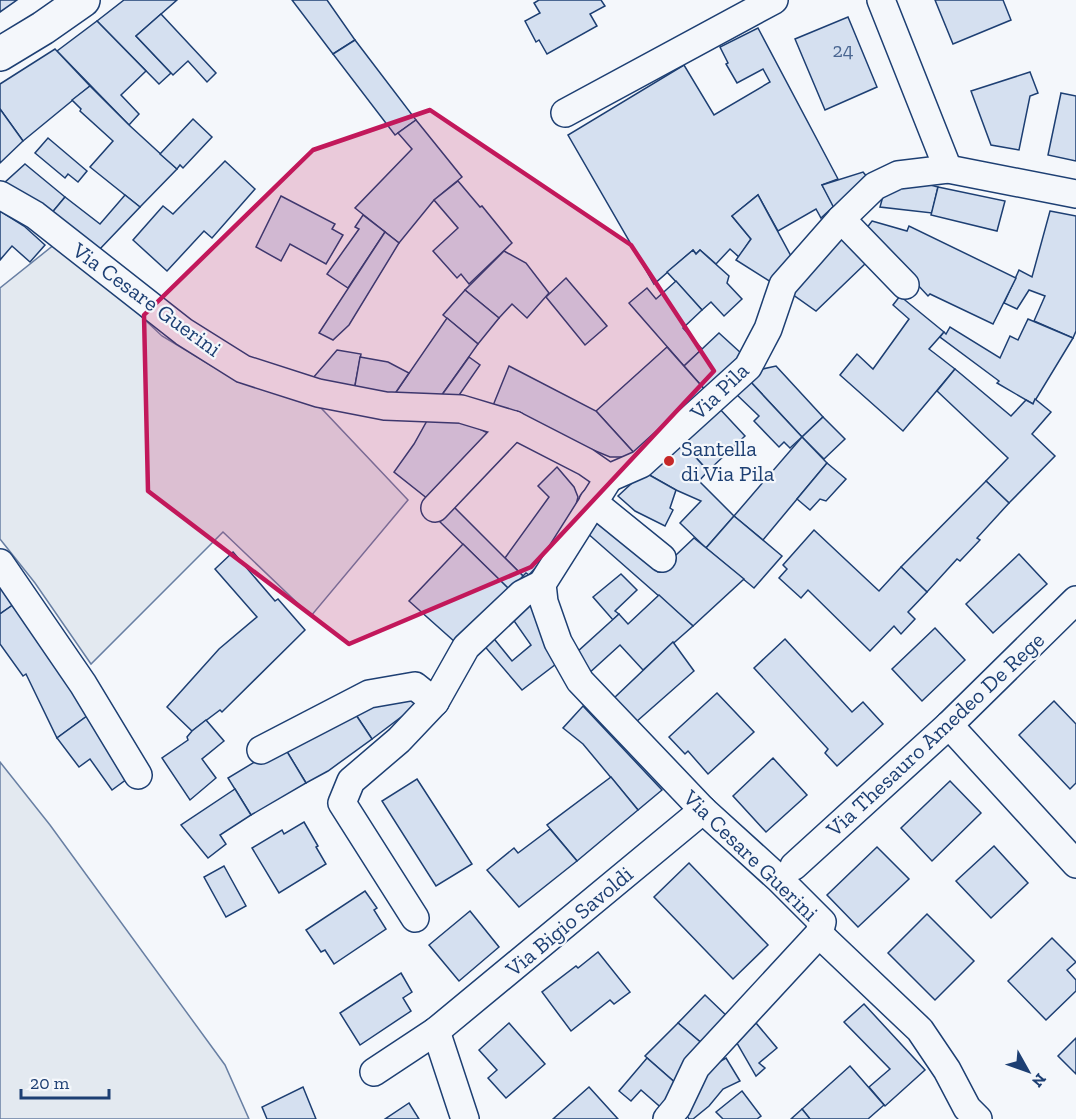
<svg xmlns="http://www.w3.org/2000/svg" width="1076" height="1119" viewBox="0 0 1076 1119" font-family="'Zilla Slab',serif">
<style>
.green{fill:#e3e9f0;stroke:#687fa3;stroke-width:1.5}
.building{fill:#d5e0f0;stroke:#1d3f73;stroke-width:1.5}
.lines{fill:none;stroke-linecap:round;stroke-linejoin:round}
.street-casing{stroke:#1d3f73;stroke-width:30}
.secondary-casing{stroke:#1d3f73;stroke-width:36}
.street{stroke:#f4f7fb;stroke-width:27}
.secondary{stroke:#f4f7fb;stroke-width:33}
.marked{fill:#c2185b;fill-opacity:0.2;stroke:#c2185b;stroke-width:4.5;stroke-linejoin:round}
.poi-dot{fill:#c62828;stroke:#f4f7fb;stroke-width:2}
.labels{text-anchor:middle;stroke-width:4.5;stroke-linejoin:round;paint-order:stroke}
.number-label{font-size:20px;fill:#4b6792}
.street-label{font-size:22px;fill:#1d3f73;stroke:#f4f7fb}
.poi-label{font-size:22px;fill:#1d3f73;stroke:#f4f7fb;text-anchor:start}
</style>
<rect width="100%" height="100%" fill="#f4f7fb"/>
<g class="green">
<polygon points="60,240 162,336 212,366 260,388 321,408 408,500 311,616 223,532 91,664 35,583 0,539 0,288"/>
<polygon points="0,762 50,825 225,1065 249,1119 0,1119"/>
</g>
<g class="building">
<polygon points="0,0 17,0 0,12"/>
<polygon points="124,0 177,0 136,36 171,73 159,84 97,21"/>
<polygon points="292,0 327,0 355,40 333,54"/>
<polygon points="539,0 601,0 605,6 590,14 597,26 547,54 539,40 536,42 525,21 540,13 534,3"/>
<polygon points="935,0 1003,0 1011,20 953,44"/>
<polygon points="161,14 216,73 207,82 188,61 173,75 136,36"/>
<polygon points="848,17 877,87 825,110 795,39"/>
<polygon points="97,21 146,71 121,95 139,114 129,125 57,51"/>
<polygon points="758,28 838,179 822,185 834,206 821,218 816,209 778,231 758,195 732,216 751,239 739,257 730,249 716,264 700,250 696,254 693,250 654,284 568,135 684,65 714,115 770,82 763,69 737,83 726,64 728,63 720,47"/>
<polygon points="355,40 416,120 395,135 333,54"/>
<polygon points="55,49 90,86 23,141 0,109 0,84"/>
<polygon points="1030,72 1038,93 1030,96 1019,150 991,145 971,91"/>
<polygon points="90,86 129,125 177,169 140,207 90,167 113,141 80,111 81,109 72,100"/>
<polygon points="1061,93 1076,96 1076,161 1048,155"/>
<polygon points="0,109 23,141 0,163"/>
<polygon points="193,119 212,137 183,168 180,165 177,169 160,154"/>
<polygon points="416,120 462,177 434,200 399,243 355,208 412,149 398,133"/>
<polygon points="48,138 87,171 78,182 68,174 65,178 35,153"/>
<polygon points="225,161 255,189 212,238 204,231 167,271 133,240 163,206 173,214"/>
<polygon points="25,164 65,197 50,215 3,184"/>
<polygon points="863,172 868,178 835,210 822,185"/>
<polygon points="458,181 480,207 482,206 512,243 469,284 461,274 457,278 433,251 458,228 434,200"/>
<polygon points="923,183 938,187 932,213 880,207 883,196 894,185"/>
<polygon points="938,187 1005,201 997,231 931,215"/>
<polygon points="125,195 140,207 98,251 50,215 65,197 100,224"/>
<polygon points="758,195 791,256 774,284 736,260 751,239 732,216"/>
<polygon points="281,196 335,224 332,229 343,235 326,264 290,244 281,261 256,247"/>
<polygon points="0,211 24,226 45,245 30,262 12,246 0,260"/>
<polygon points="1050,211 1076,216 1076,331 1073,338 1034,321 1045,296 1029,290 1017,309 1004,303 1019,270 1032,277"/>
<polygon points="363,215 385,232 348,288 327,274 359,229 355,227"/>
<polygon points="872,221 907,231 909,226 1016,278 993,324 930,294 928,296 866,229"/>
<polygon points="385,232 399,243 349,325 333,340 319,333"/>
<polygon points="841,235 866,263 816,311 792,294"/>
<polygon points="693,250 696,254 700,250 729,276 727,283 742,299 724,316 711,302 702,310 667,272"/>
<polygon points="504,251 526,263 549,293 527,318 512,304 499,318 465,290"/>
<polygon points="566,278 607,326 585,345 546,297"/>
<polygon points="676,281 702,310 683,328 702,349 684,366 629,303 647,288 656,299"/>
<polygon points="465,290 499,318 478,344 443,315"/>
<polygon points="900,296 944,332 929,349 955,369 903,431 840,375 857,354 873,369 909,319 893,305"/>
<polygon points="447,318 478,344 439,399 394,395"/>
<polygon points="1028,319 1073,338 1033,404 997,383 999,381 940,337 944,332 946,334 950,327 1000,358 1010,336 1018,340"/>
<polygon points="719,333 742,354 706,391 684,366"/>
<polygon points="667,347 706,391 636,455 596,411"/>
<polygon points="337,350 361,354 354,391 312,379"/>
<polygon points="360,357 388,362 409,373 394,395 354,391"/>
<polygon points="469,357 480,365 455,401 439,399"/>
<polygon points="509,366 596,411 636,455 631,457 610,457 492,408"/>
<polygon points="776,366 823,417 802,437 748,379 758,370"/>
<polygon points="955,369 1011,416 1026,400 1033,404 1035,399 1051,412 1032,434 1055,456 1009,503 986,481 1008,458 937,391"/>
<polygon points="748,379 802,437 790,448 784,442 779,447 754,421 759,416 736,394"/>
<polygon points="718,407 745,436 708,471 681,441"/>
<polygon points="823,417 845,439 824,459 802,437"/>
<polygon points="428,419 459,419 490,434 433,503 394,472 414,444"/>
<polygon points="802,437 827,463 763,540 734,516"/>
<polygon points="681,441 708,471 699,481 734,516 706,548 680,523 701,501 676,490 644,472"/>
<polygon points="827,463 846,479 826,501 820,499 810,510 797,499"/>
<polygon points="557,467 574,487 578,497 574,513 548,554 529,575 526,573 523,576 505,558 549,497 538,486"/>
<polygon points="644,472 676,490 670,508 673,510 665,526 635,511 618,496"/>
<polygon points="986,481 1009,503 977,538 980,540 960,561 957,559 927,592 901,567"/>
<polygon points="451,504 523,576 510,590 437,519"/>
<polygon points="734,516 782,556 754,588 706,548"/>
<polygon points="598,519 658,572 694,538 744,579 693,626 586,532"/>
<polygon points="814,530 879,591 901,567 927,592 908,612 915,619 901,634 894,626 870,651 808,590 801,598 779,578 787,569 783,565"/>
<polygon points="463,544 510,590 455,642 409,601"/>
<polygon points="233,552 275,601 278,599 305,630 222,712 220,710 192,731 167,707 219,649 257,617 215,569"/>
<polygon points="1019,554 1047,584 993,633 966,604"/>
<polygon points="621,574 637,590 615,611 619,614 613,620 593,597"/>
<polygon points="0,579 17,602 0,614"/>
<polygon points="659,595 693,626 643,670 620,645 588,674 576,653 619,614 628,624"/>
<polygon points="532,601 556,664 522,690 481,642 491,635 512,661 531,645 512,618"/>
<polygon points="17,602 87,716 57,738 26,674 23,676 0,644 0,614"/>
<polygon points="935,628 965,660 922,701 892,669"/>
<polygon points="785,639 852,712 863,702 883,724 837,766 825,753 828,749 754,668"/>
<polygon points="673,642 694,671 636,722 613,699"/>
<polygon points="717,693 754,732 708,774 688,751 685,754 669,737"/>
<polygon points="408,694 417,705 372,739 354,712"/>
<polygon points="1054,701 1076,724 1076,783 1070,789 1019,735"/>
<polygon points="583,706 662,790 638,810 583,744 563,728"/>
<polygon points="354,712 372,739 328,771 306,783 286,750"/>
<polygon points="87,716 131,776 112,790 90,759 79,767 57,738"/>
<polygon points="206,720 224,741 202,759 216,778 190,800 162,758 188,740 187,737 192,731"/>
<polygon points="283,745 306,783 251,815 228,778"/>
<polygon points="773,758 807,795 766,832 733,796"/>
<polygon points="611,777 638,810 577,861 547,825"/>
<polygon points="417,779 472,864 436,886 382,801"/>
<polygon points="950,781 981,813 932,861 901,828"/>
<polygon points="235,789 251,815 220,835 226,844 208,858 181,825"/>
<polygon points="304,822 318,846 316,847 326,864 279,893 252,848 282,830 284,834"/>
<polygon points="550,829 577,861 519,907 487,870 514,848 518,853"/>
<polygon points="994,846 1028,883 991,918 956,881"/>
<polygon points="877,847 909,879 858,927 827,895"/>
<polygon points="689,863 768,945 733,979 654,897"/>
<polygon points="224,866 246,906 226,917 204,877"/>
<polygon points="365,891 377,908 374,910 386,929 334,964 325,950 321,952 306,930"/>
<polygon points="470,911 499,947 459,981 429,945"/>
<polygon points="927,914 974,961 935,1000 888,953"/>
<polygon points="1052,938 1076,962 1067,970 1076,980 1076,991 1046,1020 1008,981"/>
<polygon points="598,952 630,992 614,1004 610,1000 571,1031 542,992 576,966 578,968"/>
<polygon points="401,973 412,992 403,998 411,1011 360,1045 340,1013"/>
<polygon points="705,995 729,1018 705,1046 678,1023"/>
<polygon points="864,1004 925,1070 885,1106 869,1087 890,1069 844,1022"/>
<polygon points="509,1023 545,1064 506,1098 488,1078 497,1070 479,1050"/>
<polygon points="678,1023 705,1046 679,1086 645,1056"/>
<polygon points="756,1023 777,1048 759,1063 765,1068 756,1076 737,1043"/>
<polygon points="1076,1038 1076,1074 1058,1056"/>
<polygon points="647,1058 679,1086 665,1111 641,1090 631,1101 619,1091"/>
<polygon points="726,1058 740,1081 723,1089 709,1106 693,1119 689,1119 682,1106 701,1072"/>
<polygon points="850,1066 884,1105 868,1119 810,1119 802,1109"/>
<polygon points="303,1087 316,1119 267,1119 262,1107"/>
<polygon points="589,1087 618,1119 553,1119"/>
<polygon points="742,1091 761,1116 757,1119 723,1119 716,1112"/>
<polygon points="409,1103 419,1119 385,1119"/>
<polygon points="802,1109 810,1119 791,1119"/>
</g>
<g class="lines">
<defs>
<g id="street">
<polyline points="881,0 948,169"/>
<polyline points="565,113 774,0"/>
<polyline points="0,195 35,215 184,332 243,369 318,393 385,406 461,409 514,425 586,462 609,478"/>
<polyline points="841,219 905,285"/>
<polyline points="609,478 542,584 544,602 558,642 580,681 703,810 779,879 822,922 819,934 696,1067 677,1107 667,1119"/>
<polyline points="609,478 641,464 748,367 768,329 783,285 841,219 875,186 898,175 948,169 1076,194"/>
<polyline points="593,502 662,558"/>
<polyline points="435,508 514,425"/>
<polyline points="0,563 83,684 138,775"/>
<polyline points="949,725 1076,864"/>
<polyline points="261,750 369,694 415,686 435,702"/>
<polyline points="794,866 949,725 1076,600"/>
<polyline points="415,918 342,803 351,781 399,740 435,702 466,647 522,594 542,584"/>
<polyline points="819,934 920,1030 947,1070 967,1108 978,1119"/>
<polyline points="436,1031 465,1119"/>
<polyline points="374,1072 436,1031 703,810"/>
</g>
<polyline id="secondary" points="0,54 43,28 83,0"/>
</defs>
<use href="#street" class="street-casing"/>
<use href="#secondary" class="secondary-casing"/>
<use href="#street" class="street"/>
<use href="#secondary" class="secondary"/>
</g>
<path class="marked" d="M430,110L631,245L714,371L531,567L349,644L148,491L144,315L313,150Z"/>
<circle class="poi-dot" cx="669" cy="461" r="6"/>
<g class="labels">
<g class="number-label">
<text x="843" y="57">24</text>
</g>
<g class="street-label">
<text transform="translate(147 299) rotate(36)" y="8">Via Cesare Guerini</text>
<text transform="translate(719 391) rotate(-44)" y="8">Via Pila</text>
<text transform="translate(935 734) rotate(-43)" y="8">Via Thesauro Amedeo De Rege</text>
<text transform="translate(751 855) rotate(44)" y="8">Via Cesare Guerini</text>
<text transform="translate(569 921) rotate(-40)" y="8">Via Bigio Savoldi</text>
</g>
<g class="poi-label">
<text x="681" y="456">Santella<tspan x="681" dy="25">di Via Pila</tspan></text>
</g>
</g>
<g transform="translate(1028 1071) rotate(130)" stroke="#f4f7fb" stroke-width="4.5" paint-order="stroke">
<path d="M0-4.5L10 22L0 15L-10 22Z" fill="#1d3f73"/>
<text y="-9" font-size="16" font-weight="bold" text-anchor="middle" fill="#1d3f73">N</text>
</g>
<path d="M21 1089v9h88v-9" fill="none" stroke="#1d3f73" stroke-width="3"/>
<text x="30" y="1089" font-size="18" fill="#1d3f73" stroke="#f4f7fb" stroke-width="4.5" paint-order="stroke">20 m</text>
</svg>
